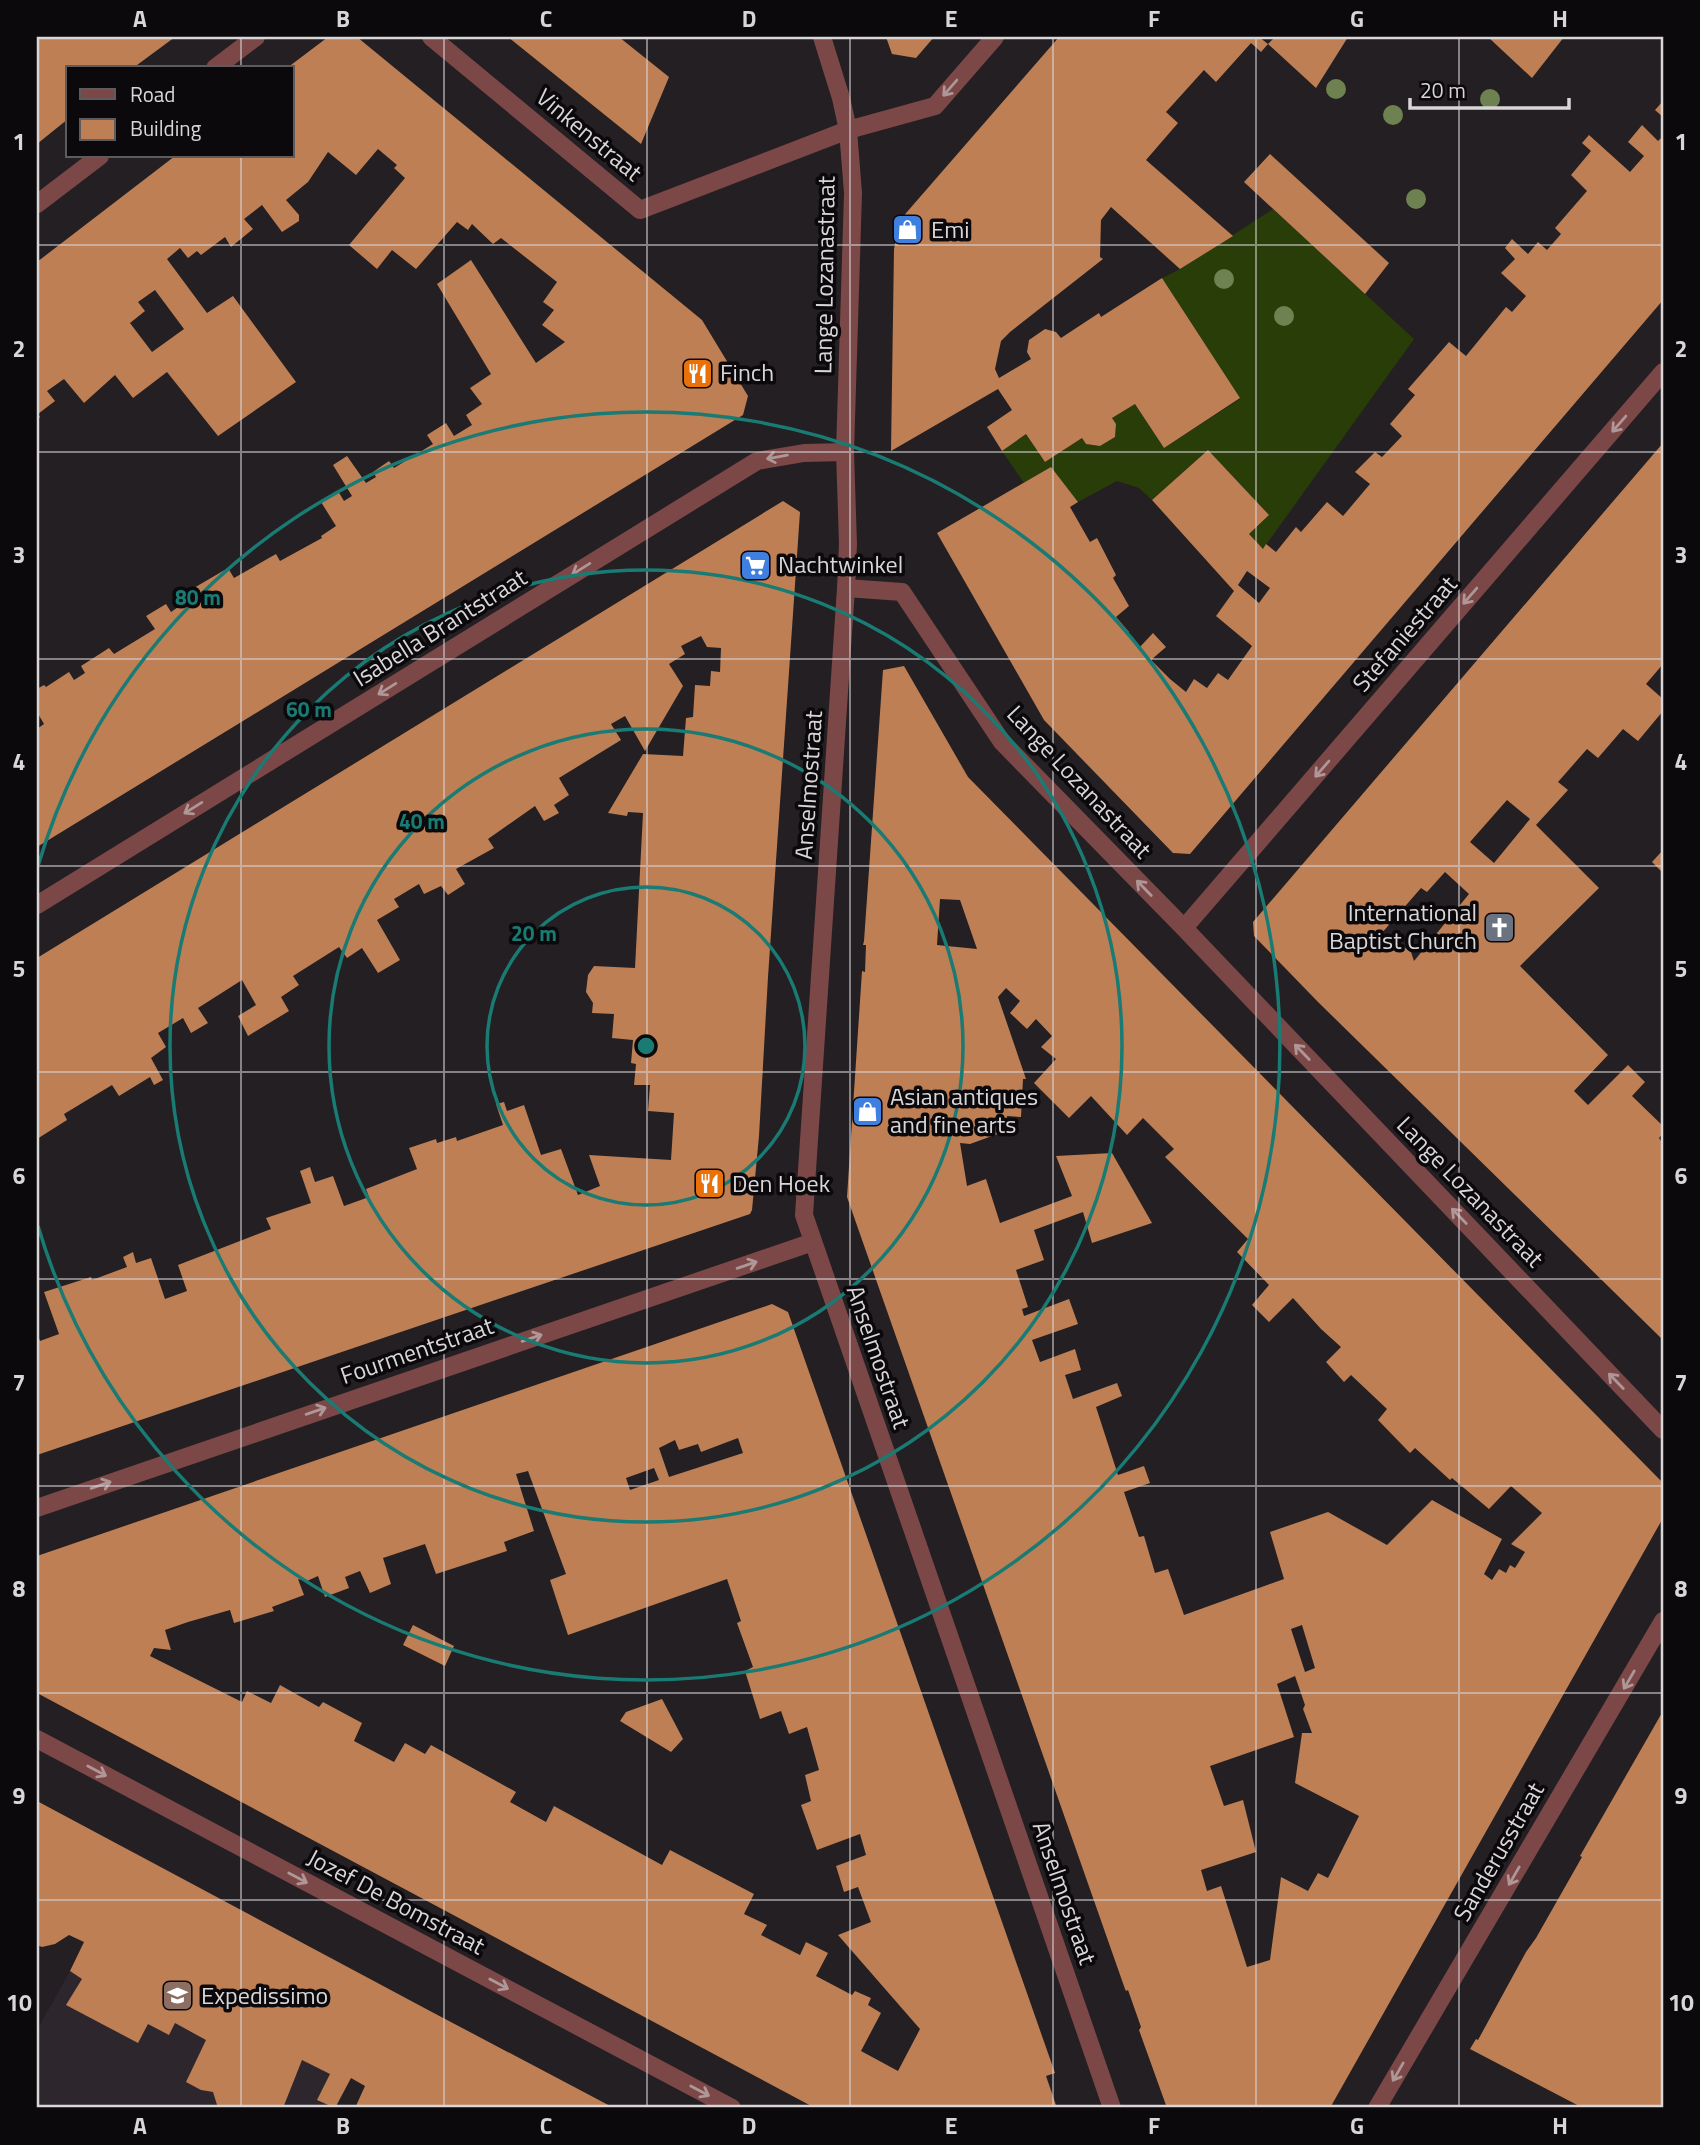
<svg xmlns="http://www.w3.org/2000/svg" width="1700" height="2145" viewBox="0 0 1700 2145" font-family="'Titillium Web',sans-serif">
<style>
.built{fill:#2e262d}
.garden{fill:#293d08}
.building{fill:#be7f55;fill-rule:evenodd}
.lines{fill:none;stroke-linecap:round;stroke-linejoin:round}
.minor{stroke:#7b4747;stroke-width:18}
.tree{fill:#6d8151}
.oneway{stroke:#af9697}
.grid{fill:none;stroke:#d9d6d8;stroke-width:2;stroke-opacity:0.55}
.ring{fill:none;stroke:#197b73;stroke-width:3.5}
.labels{text-anchor:middle;stroke-width:7;stroke-linejoin:round;paint-order:stroke}
.street-label{font-size:24px;fill:#d9d6d8;stroke:#0b090b}
.poi-label{font-size:24px;fill:#d9d6d8;stroke:#0b090b;text-anchor:start}
.centre{fill:#197b73;stroke:#0b090b;stroke-width:3.5}
.ring-label{font-size:21px;text-anchor:middle;font-weight:bold;fill:#197b73;stroke:#0b090b;stroke-width:7;stroke-linejoin:round;paint-order:stroke}
.neatline{fill:none;stroke:#d9d6d8;stroke-width:2.5}
.grid-label{font-size:23px;text-anchor:middle;font-weight:bold;fill:#d9d6d8}
</style>
<rect width="100%" height="100%" fill="#231f22"/>
<polygon class="built" points="136,1853 319,1952 287,2028 363,2055 336,2108 37,2108 37,2030"/>
<polygon class="garden" points="1273,209 1414,339 1263,549 1249,534 1269,515 1208,450 1152,500 1139,488 1117,481 1078,502 1051,468 1024,483 1002,451 1026,434 1045,462 1082,438 1086,444 1100,446 1115,437 1116,425 1112,418 1135,404 1164,448 1240,399 1162,278 1180,269"/>
<g class="building">
<polygon points="37,37 175,37 133,68 68,68 68,119 37,144"/>
<path d="M328,37H357L702,320L748,396L743,415L37,847V729L44,724L37,712V689L44,685L46,687L69,672L74,680L85,673L81,666L109,648L114,654L155,629L146,616L166,604L171,612L191,598L187,592L228,568L234,578L276,554L280,561L322,538L321,536L336,526L321,502L338,491L344,501L352,496L333,465L347,456L366,483L376,477L373,472L389,461L394,468L433,444L427,435L446,423L454,436L472,425L466,415L482,404L470,388L491,374L437,284L471,260L536,363L565,342L542,325L554,310L543,302L557,282L501,238L493,244L472,224L468,230L457,222L416,269L392,250L377,269L349,245L405,178L394,168L397,165L378,149L356,175L328,152L308,182L286,200L299,215V221L282,232L262,205L244,219L253,229L231,247L225,237L201,255L197,251L188,258L180,248L167,259L207,313L233,296L296,382L218,436L167,372L133,398L115,375L84,403L64,379L47,391L55,401L38,414L40,417L37,420V262L175,156H292V68H287ZM155,290L184,329L152,352L130,323L145,311L138,302Z"/>
<polygon points="508,37 619,37 669,77 641,144"/>
<polygon points="886,37 934,37 916,58 892,54"/>
<polygon points="1059,37 1259,37 1268,44 1261,52 1251,43 1216,82 1204,70 1166,112 1178,123 1146,160 1233,236 1180,269 1111,207 1101,220 1100,257 1103,259 1010,332 1001,341 995,369 999,378 1031,359 1027,352 1029,340 1045,329 1056,332 1061,338 1099,313 1101,317 1162,278 1240,398 1164,448 1135,404 1112,418 1116,424 1115,437 1100,446 1086,444 1082,438 1045,462 1026,434 1002,451 987,427 1012,410 998,389 891,451 894,249 900,220"/>
<polygon points="1275,37 1348,37 1316,88 1268,44"/>
<polygon points="1488,37 1564,37 1532,78"/>
<polygon points="1663,101 1663,117 1655,110"/>
<path d="M1642,125L1658,141L1663,136V300L1190,854L1173,853L1044,720L937,533L1051,467L1078,502L1070,507L1090,542L1097,538L1116,575L1113,578L1129,606L1116,617L1129,632L1127,634L1139,648L1153,633L1166,647L1151,660L1170,679L1186,692L1194,679L1207,688L1218,673L1228,680L1252,646L1216,616L1234,591L1152,500L1208,450L1269,515L1249,534L1263,549L1266,544L1276,552L1296,527L1301,532L1327,502L1343,516L1370,484L1355,472L1375,452L1382,457L1402,436L1390,424L1415,395L1408,389L1449,342L1466,356L1506,307L1512,312L1526,296L1501,273L1515,259L1505,248L1512,239L1528,254L1538,242L1547,250L1561,234L1555,228L1587,191L1571,175L1591,151L1582,143L1589,135L1630,172L1644,156L1628,142ZM1247,571L1270,588L1259,603L1238,585Z"/>
<polygon points="1270,154 1389,263 1365,294 1244,182"/>
<path d="M1663,443V664L1646,684L1663,699V711L1638,741L1623,729L1598,758L1587,749L1558,782L1568,790L1536,825L1599,888L1520,966L1608,1055L1574,1091L1588,1105L1628,1065L1645,1082L1632,1096L1663,1126V1133L1659,1138L1663,1144V1340L1318,1002L1254,936L1253,922ZM1507,800L1530,819L1494,863L1470,842ZM1445,872L1469,894L1414,961L1411,952L1401,945L1392,944L1381,934L1421,888L1427,892Z"/>
<polygon points="783,501 800,512 768,977 759,1136 752,1210 750,1214 37,1455 37,1333 40,1341 59,1334 44,1292 91,1277 92,1280 127,1267 123,1257 133,1252 136,1263 151,1258 165,1299 187,1291 178,1265 271,1229 266,1218 311,1203 300,1171 310,1167 315,1182 333,1176 344,1206 369,1197 366,1189 417,1169 409,1148 436,1139 437,1143 456,1137 457,1141 503,1125 496,1104 504,1102 507,1111 524,1105 541,1155 561,1149 578,1195 600,1186 589,1155 671,1160 674,1113 648,1111 650,1085 634,1085 636,1064 631,1063 633,1040 612,1038 614,1014 592,1013 593,1003 586,992 588,975 594,966 635,968 643,813 628,812 627,816 608,813 643,754 683,756 686,718 693,717 695,685 710,686 711,671 720,672 721,648 707,647 701,636 681,646 685,654 669,664 683,686 645,751 625,716 611,724 621,740 559,778 569,795 554,805 559,813 544,821 535,806 488,839 494,848 456,869 465,884 448,895 441,886 424,894 419,884 394,899 399,907 377,920 400,960 378,973 362,948 347,958 339,947 293,976 299,985 281,997 289,1011 248,1036 238,1016 256,1005 242,980 198,1008 208,1023 191,1033 183,1018 158,1033 166,1047 151,1058 163,1080 154,1085 150,1077 119,1096 112,1085 64,1114 67,1120 37,1139 37,958"/>
<path d="M904,666L968,777L1663,1483V1518L1330,2108H1167L1139,2030L1141,2027L1128,1990L1126,1991L1125,1989L847,1197L862,971L865,972L866,945H863L864,941L883,670ZM940,899L960,900L977,949L937,945ZM1006,988L1020,1001L1010,1013L1027,1029L1036,1019L1052,1036L1041,1047L1056,1059L1034,1083L1069,1118L1091,1096L1127,1135L1143,1118L1174,1149L1165,1157L1248,1239L1237,1252L1269,1285L1252,1305L1269,1322L1293,1298L1321,1329L1341,1347L1326,1362L1344,1382L1351,1375L1387,1409L1378,1420L1410,1453L1415,1448L1450,1480L1452,1478L1489,1509L1511,1486L1542,1513L1511,1544L1525,1552L1515,1568L1510,1565L1506,1573L1499,1569L1492,1580L1484,1574L1502,1539L1432,1500L1387,1545L1328,1512L1270,1532L1284,1579L1184,1615L1168,1569L1155,1573L1144,1536L1139,1537L1124,1492L1150,1483L1144,1466L1118,1475L1096,1407L1122,1396L1117,1383L1073,1399L1065,1375L1081,1370L1075,1349L1040,1362L1032,1340L1078,1324L1069,1299L1024,1316L1022,1309L1028,1307L1016,1270L1044,1260L1034,1230L1083,1212L1092,1243L1152,1223L1112,1153L1056,1156L1072,1196L1000,1223L986,1179L967,1186L960,1143L970,1144L1006,1131L1007,1116L1021,1117L1023,1079H1026L998,997ZM1302,1625L1315,1668L1305,1672L1291,1629ZM1295,1676L1305,1705L1303,1709L1312,1733H1302L1295,1783L1359,1816L1328,1878L1318,1873L1308,1891L1281,1877L1270,1960L1247,1967L1221,1886L1207,1891L1201,1870L1256,1852L1243,1800L1224,1806L1210,1766L1294,1737L1277,1684Z"/>
<polygon points="1663,850 1663,873 1652,862"/>
<path d="M772,1304L788,1312L1055,2073L1046,2076L1057,2108H815L37,1693V1556ZM738,1438L743,1453L669,1477L659,1448L675,1440L679,1450L698,1444L701,1452ZM654,1468L659,1480L630,1490L626,1478ZM528,1471L566,1574L550,1580L568,1635L727,1579L741,1621L737,1623L753,1667L745,1671L760,1719L781,1711L789,1734L807,1727L819,1770L805,1775L811,1801L801,1805L817,1850L860,1834L866,1855L836,1866L844,1892L858,1887L871,1922L838,1935L920,2029L898,2071L861,2051L881,2013L868,2005L871,1998L855,1991L852,1995L816,1976L828,1953L806,1942L800,1955L761,1935L767,1925L744,1914L754,1894L670,1850L662,1865L554,1806L546,1822L510,1802L516,1792L431,1745L425,1754L405,1743L394,1762L354,1741L362,1723L323,1702L319,1707L280,1685L271,1703L247,1691L242,1702L150,1656L154,1648L171,1650L165,1630L188,1622L230,1610L234,1623L274,1611L272,1607L304,1595L298,1579L307,1581L318,1576L325,1597L349,1588L345,1577L360,1571L370,1593L391,1584L383,1558L425,1544L436,1574L507,1551L504,1542L534,1531L516,1474Z"/>
<polygon points="413,1625 454,1646 445,1666 403,1645"/>
<polygon points="662,1699 683,1739 671,1752 620,1721 626,1712"/>
<polygon points="1663,1711 1663,2108 1583,2108 1470,2049 1476,2039 1478,2040 1526,1952 1536,1938 1582,1857 1580,1856 1588,1842"/>
<polygon points="37,1801 430,2011 614,2108 355,2108 365,2086 351,2078 335,2108 317,2100 330,2074 302,2060 283,2108 218,2108 213,2092 201,2090 186,2082 206,2040 175,2023 169,2035 148,2024 138,2043 66,2005 82,1979 70,1971 84,1942 69,1935 55,1944 42,1947 37,1945"/>
</g>
<g class="lines">
<g class="minor">
<polyline points="431,37 640,210 848,130 935,106 995,37"/>
<polyline points="822,37 841,98 848,130 853,193 845,452 848,544 846,588 804,1215 1112,2108"/>
<polyline points="215,68 256,37"/>
<polyline points="37,204 100,156"/>
<polyline points="846,588 902,592 1002,742 1184,928 1663,1430"/>
<polyline points="37,905 757,461 804,453 845,452"/>
<polyline points="1184,928 1663,372"/>
<polyline points="37,1508 813,1242"/>
<polyline points="37,1739 732,2108"/>
<polyline points="1377,2108 1663,1621"/>
</g>
</g>
<g class="tree">
<circle cx="1336" cy="89" r="10"/>
<circle cx="1490" cy="99" r="10"/>
<circle cx="1393" cy="115" r="10"/>
<circle cx="1416" cy="199" r="10"/>
<circle cx="1224" cy="279" r="10"/>
<circle cx="1284" cy="316" r="10"/>
</g>
<defs><path id="oneway-shaft" d="M-6 0H5M1.5-3L5.5 0L1.5 3" fill="none" stroke-width="1.6" stroke-linecap="round" stroke-linejoin="round" transform="scale(1.75)"/></defs>
<g class="oneway">
<use href="#oneway-shaft" transform="translate(950 88) rotate(131)"/>
<use href="#oneway-shaft" transform="translate(1619 424) rotate(131)"/>
<use href="#oneway-shaft" transform="translate(777 457) rotate(170)"/>
<use href="#oneway-shaft" transform="translate(581 569) rotate(148)"/>
<use href="#oneway-shaft" transform="translate(1470 596) rotate(131)"/>
<use href="#oneway-shaft" transform="translate(387 689) rotate(148)"/>
<use href="#oneway-shaft" transform="translate(1322 769) rotate(131)"/>
<use href="#oneway-shaft" transform="translate(193 808) rotate(148)"/>
<use href="#oneway-shaft" transform="translate(1144 888) rotate(-134)"/>
<use href="#oneway-shaft" transform="translate(1302 1052) rotate(-134)"/>
<use href="#oneway-shaft" transform="translate(1459 1216) rotate(-134)"/>
<use href="#oneway-shaft" transform="translate(747 1265) rotate(-19)"/>
<use href="#oneway-shaft" transform="translate(532 1338) rotate(-19)"/>
<use href="#oneway-shaft" transform="translate(1616 1381) rotate(-134)"/>
<use href="#oneway-shaft" transform="translate(316 1411) rotate(-19)"/>
<use href="#oneway-shaft" transform="translate(101 1485) rotate(-19)"/>
<use href="#oneway-shaft" transform="translate(1629 1680) rotate(120)"/>
<use href="#oneway-shaft" transform="translate(97 1771) rotate(28)"/>
<use href="#oneway-shaft" transform="translate(1514 1876) rotate(120)"/>
<use href="#oneway-shaft" transform="translate(298 1878) rotate(28)"/>
<use href="#oneway-shaft" transform="translate(499 1984) rotate(28)"/>
<use href="#oneway-shaft" transform="translate(1398 2072) rotate(120)"/>
<use href="#oneway-shaft" transform="translate(700 2091) rotate(28)"/>
</g>
<path class="grid" d="M241,37V68M444,37V2108M647,37V2108M850,37V2108M1053,37V2108M1256,37V2108M1459,37V2108M241,156V2108M37,245H1663M37,452H1663M37,659H1663M37,866H1663M37,1072H1663M37,1279H1663M37,1486H1663M37,1693H1663M37,1900H1663"/>
<g class="ring">
<circle cx="646" cy="1046" r="159"/>
<circle cx="646" cy="1046" r="317"/>
<circle cx="646" cy="1046" r="476"/>
<path d="M38 866A634 634 0 1 1 38 1226"/>
</g>
<defs>
<symbol id="shop-square" viewBox="-11 -11 22 22"><rect x="-9" y="-9" width="18" height="18" rx="4" fill="#3f7fe0" stroke="#0b090b"/><path d="M-5-2.5h2.3a2.7 3.5 0 0 1 5.4 0H5L5.5 6h-11ZM-1.5-2.5h3a1.5 2.3 0 0 0-3 0Z" fill="#fff"/></symbol>
<symbol id="restaurant-square" viewBox="-11 -11 22 22"><rect x="-9" y="-9" width="18" height="18" rx="4" fill="#e8710a" stroke="#0b090b"/><path d="M-5-6h1v4h1v-4h1v4h1v-4h1v5L-1.5 .5V6h-2V.5L-5-1ZM5-6V6H3V1.5H1.5Q1.5-4 5-6Z" fill="#fff"/></symbol>
<symbol id="supermarket-square" viewBox="-11 -11 22 22"><rect x="-9" y="-9" width="18" height="18" rx="4" fill="#3f7fe0" stroke="#0b090b"/><path d="M-6-5.5h2.5l.6 2H6L4.5 2H-2.5L-4.4-4H-6ZM-1.5 3.2a1.3 1.3 0 1 0 .1 0ZM3 3.2a1.3 1.3 0 1 0 .1 0Z" fill="#fff"/></symbol>
<symbol id="church-square" viewBox="-11 -11 22 22"><rect x="-9" y="-9" width="18" height="18" rx="4" fill="#6b7280" stroke="#0b090b"/><path d="M-1.2-6h2.4v3.5h3.3v2.4h-3.3V6h-2.4V-.1h-3.3v-2.4h3.3Z" fill="#fff"/></symbol>
<symbol id="school-square" viewBox="-11 -11 22 22"><rect x="-9" y="-9" width="18" height="18" rx="4" fill="#8d6e63" stroke="#0b090b"/><path d="M0-5L7-2L0 1L-7-2ZM-4 1L0 2.5L4 1V4Q0 6-4 4Z" fill="#fff"/></symbol>
</defs>
<g fill-rule="evenodd">
<use href="#shop-square" x="890" y="212" width="35" height="35"/>
<use href="#restaurant-square" x="680" y="356" width="35" height="35"/>
<use href="#supermarket-square" x="738" y="548" width="35" height="35"/>
<use href="#church-square" x="1482" y="910" width="35" height="35"/>
<use href="#shop-square" x="850" y="1094" width="35" height="35"/>
<use href="#restaurant-square" x="692" y="1166" width="35" height="35"/>
<use href="#school-square" x="160" y="1978" width="35" height="35"/>
</g>
<g class="labels">
<g class="street-label">
<text transform="translate(589 135) rotate(40)" y="8">Vinkenstraat</text>
<text transform="translate(825 275) rotate(-89)" y="8">Lange Lozanastraat</text>
<text transform="translate(440 628) rotate(-32)" y="8">Isabella Brantstraat</text>
<text transform="translate(1405 634) rotate(-49)" y="8">Stefaniestraat</text>
<text transform="translate(1079 782) rotate(47)" y="8">Lange Lozanastraat</text>
<text transform="translate(809 785) rotate(-86)" y="8">Anselmostraat</text>
<text transform="translate(1470 1192) rotate(46)" y="8">Lange Lozanastraat</text>
<text transform="translate(417 1351) rotate(-19)" y="8">Fourmentstraat</text>
<text transform="translate(878 1357) rotate(71)" y="8">Anselmostraat</text>
<text transform="translate(1499 1852) rotate(-60)" y="8">Sanderusstraat</text>
<text transform="translate(1064 1893) rotate(71)" y="8">Anselmostraat</text>
<text transform="translate(396 1902) rotate(28)" y="8">Jozef De Bomstraat</text>
</g>
<g class="poi-label">
<text x="931" y="238">Emi</text>
<text x="720" y="381">Finch</text>
<text x="778" y="573">Nachtwinkel</text>
<text x="1477" y="921" text-anchor="end">International<tspan x="1477" dy="28">Baptist Church</tspan></text>
<text x="890" y="1105">Asian antiques<tspan x="890" dy="28">and fine arts</tspan></text>
<text x="732" y="1192">Den Hoek</text>
<text x="201" y="2004">Expedissimo</text>
</g>
</g>
<circle cx="646" cy="1046" r="10" class="centre"/>
<g class="ring-label">
<text x="198" y="605">80 m</text>
<text x="309" y="717">60 m</text>
<text x="422" y="829">40 m</text>
<text x="534" y="941">20 m</text>
</g>
<rect width="1700" height="2145" fill="none" stroke="#0b090b" stroke-width="77"/>
<rect x="66" y="66" width="228" height="91" fill="#0b090b" stroke="#5d5b5d" stroke-width="2"/>
<rect x="80" y="89" width="35" height="10" fill="#7b4747" stroke="#5d5b5d" stroke-width="2"/>
<text x="130" y="102" font-size="21" fill="#d9d6d8">Road</text>
<rect x="80" y="119" width="35" height="21" fill="#be7f55" stroke="#5d5b5d" stroke-width="2"/>
<text x="130" y="136" font-size="21" fill="#d9d6d8">Building</text>
<path d="M1410 98v10h159v-10" fill="none" stroke="#d9d6d8" stroke-width="3.5"/>
<text x="1420" y="98" font-size="21" fill="#d9d6d8" stroke="#0b090b" stroke-width="5" paint-order="stroke">20 m</text>
<rect x="38" y="38" width="1624" height="2068" class="neatline"/>
<g class="grid-label">
<text x="140" y="27">A</text>
<text x="343" y="27">B</text>
<text x="546" y="27">C</text>
<text x="749" y="27">D</text>
<text x="951" y="27">E</text>
<text x="1154" y="27">F</text>
<text x="1357" y="27">G</text>
<text x="1560" y="27">H</text>
<text x="19" y="150">1</text>
<text x="1681" y="150">1</text>
<text x="19" y="357">2</text>
<text x="1681" y="357">2</text>
<text x="19" y="563">3</text>
<text x="1681" y="563">3</text>
<text x="19" y="770">4</text>
<text x="1681" y="770">4</text>
<text x="19" y="977">5</text>
<text x="1681" y="977">5</text>
<text x="19" y="1184">6</text>
<text x="1681" y="1184">6</text>
<text x="19" y="1391">7</text>
<text x="1681" y="1391">7</text>
<text x="19" y="1597">8</text>
<text x="1681" y="1597">8</text>
<text x="19" y="1804">9</text>
<text x="1681" y="1804">9</text>
<text x="19" y="2011">10</text>
<text x="1681" y="2011">10</text>
<text x="140" y="2134">A</text>
<text x="343" y="2134">B</text>
<text x="546" y="2134">C</text>
<text x="749" y="2134">D</text>
<text x="951" y="2134">E</text>
<text x="1154" y="2134">F</text>
<text x="1357" y="2134">G</text>
<text x="1560" y="2134">H</text>
</g>
</svg>
